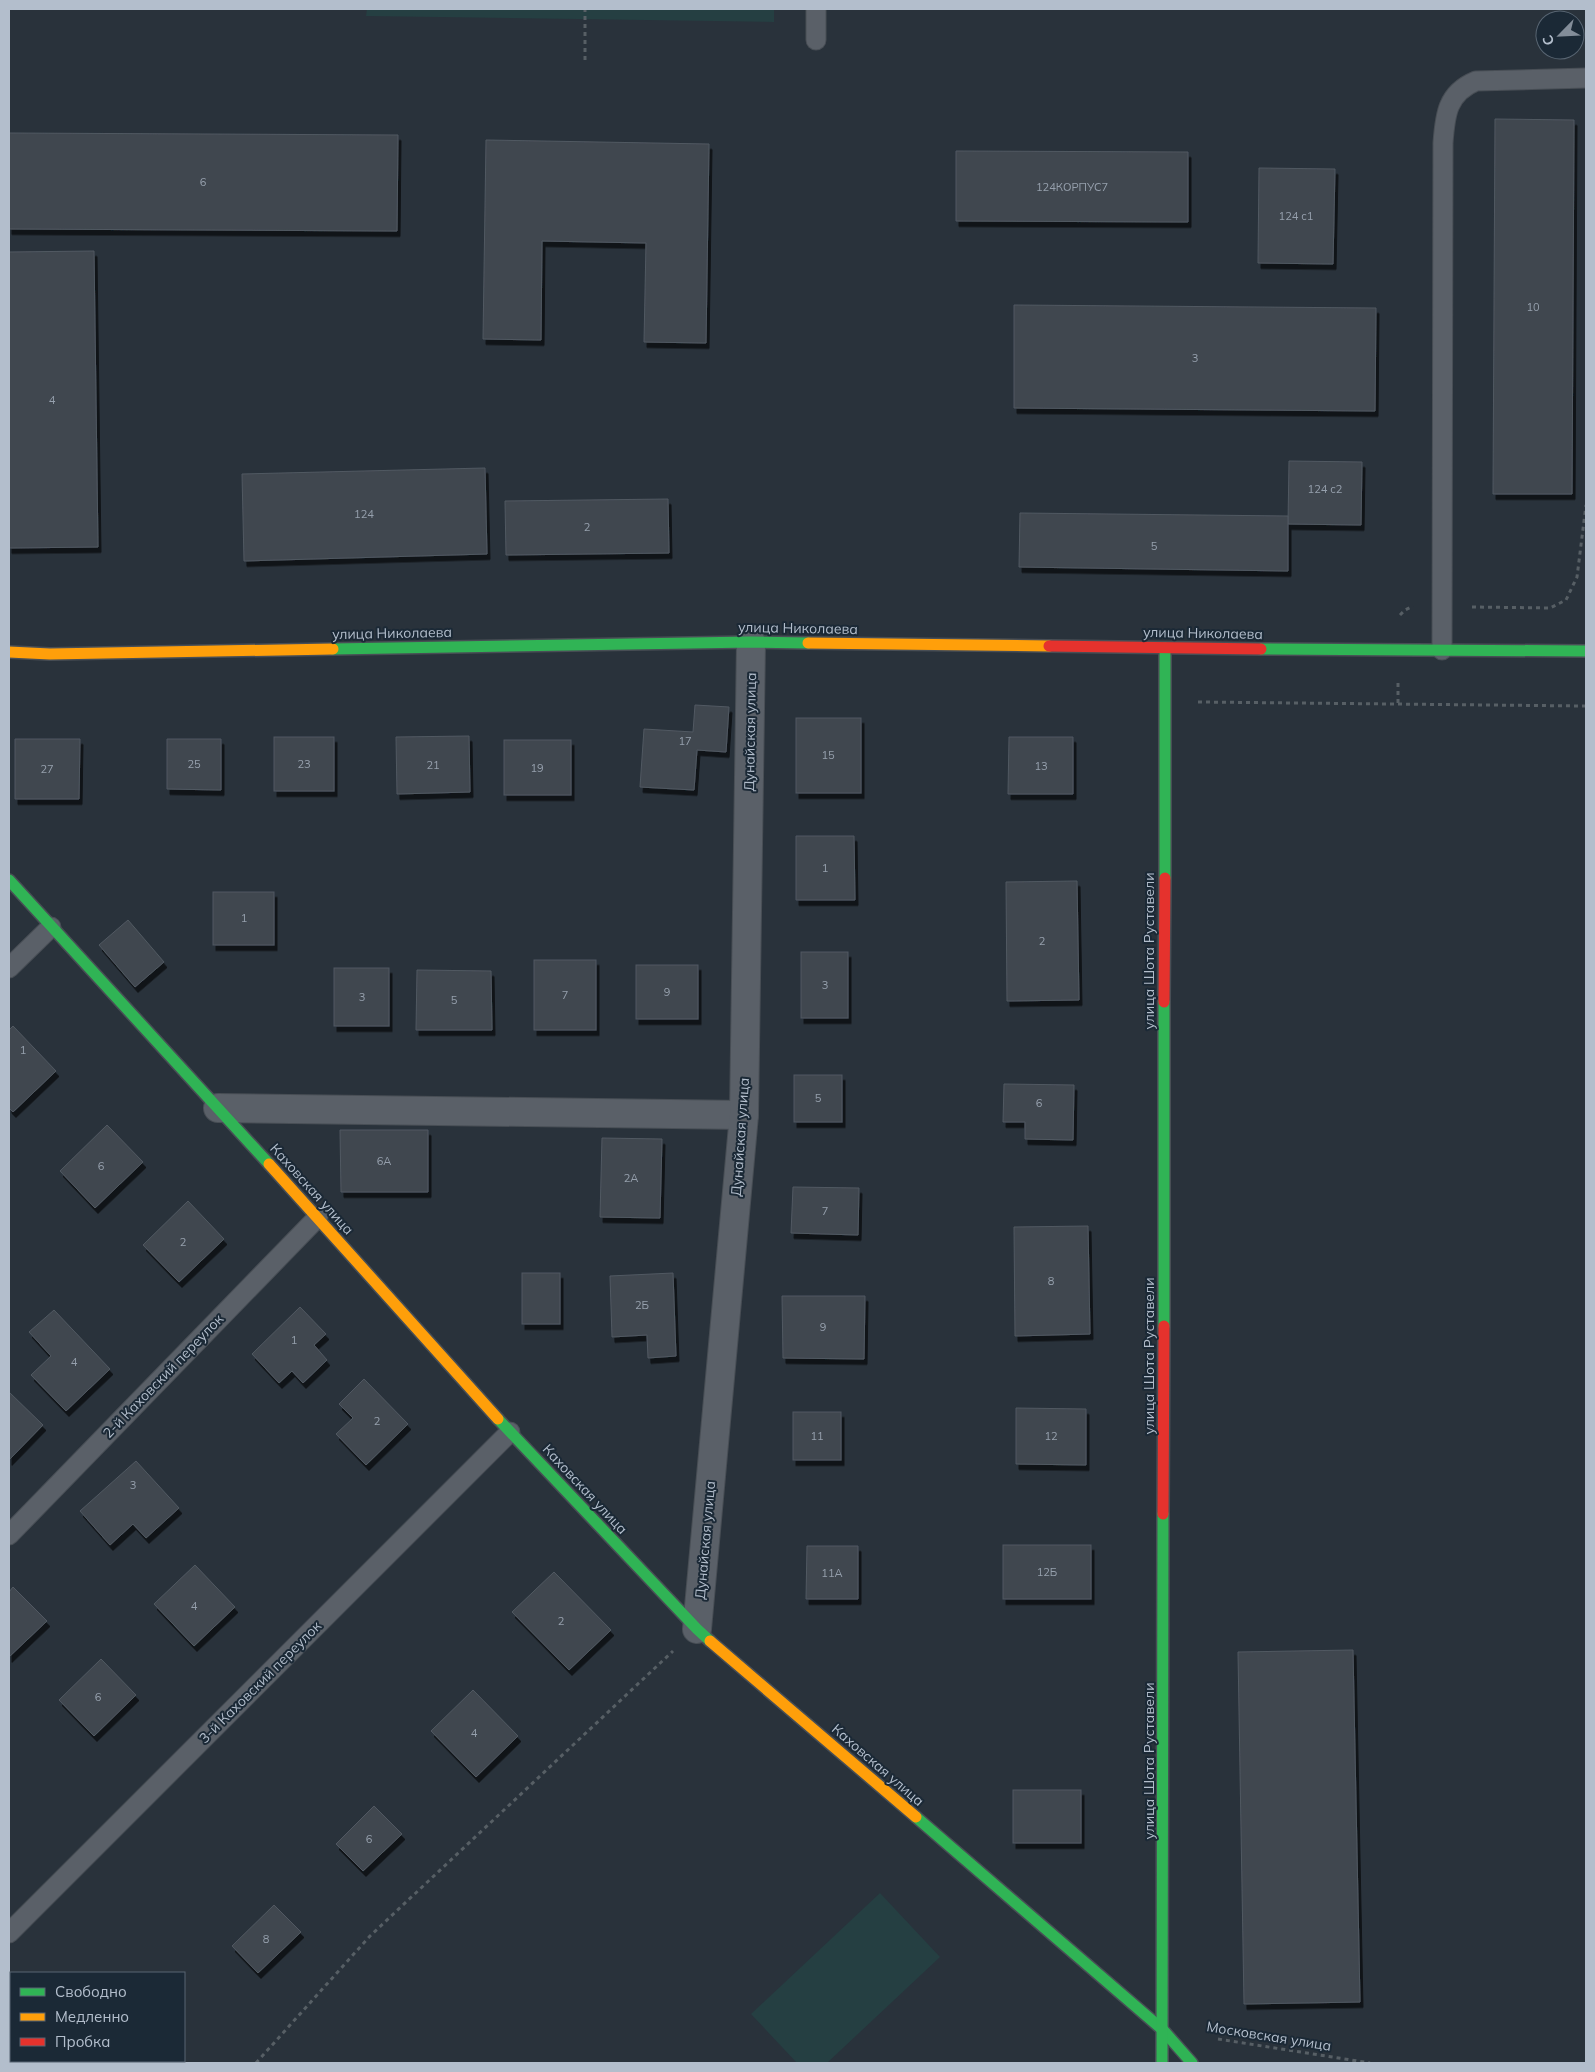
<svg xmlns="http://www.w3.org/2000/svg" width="1595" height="2072" viewBox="0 0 1595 2072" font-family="Mulish,sans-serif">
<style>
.green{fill:#253f42}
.building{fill:#40474f;stroke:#515962;filter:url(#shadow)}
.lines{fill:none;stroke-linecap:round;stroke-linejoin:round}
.lane-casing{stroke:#484e55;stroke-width:21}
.street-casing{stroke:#484e55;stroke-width:30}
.fast-casing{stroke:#484e55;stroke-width:14}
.slow-casing{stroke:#484e55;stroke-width:14}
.jam-casing{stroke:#484e55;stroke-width:14}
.path{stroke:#575f65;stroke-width:3;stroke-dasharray:4 4;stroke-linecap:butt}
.lane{stroke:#5a6068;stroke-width:19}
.street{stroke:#5a6068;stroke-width:28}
.fast{stroke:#30b455;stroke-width:11}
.slow{stroke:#ff9f0a;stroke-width:11}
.jam{stroke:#e5322d;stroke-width:11}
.labels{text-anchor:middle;stroke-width:4;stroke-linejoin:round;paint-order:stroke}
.number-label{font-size:11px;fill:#96a0ad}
.street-label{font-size:14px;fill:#b3becc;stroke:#1b2936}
</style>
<defs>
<filter id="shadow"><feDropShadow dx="3" dy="5.5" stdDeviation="0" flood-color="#0009"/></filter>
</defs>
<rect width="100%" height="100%" fill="#29323b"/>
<g class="green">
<polygon points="367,9 774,9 774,22 366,16"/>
<polygon points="880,1893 940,1957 827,2063 797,2063 751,2014"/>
</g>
<g class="building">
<polygon points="1495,119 1574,120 1572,494 1493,494"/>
<polygon points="9,133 398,135 397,231 9,229"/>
<polygon points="486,140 709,144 706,343 644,342 646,243 542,241 541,340 483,339"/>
<polygon points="956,151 1188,152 1188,222 956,221"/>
<polygon points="1259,168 1335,169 1333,264 1258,263"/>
<polygon points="94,251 98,547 9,548 9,252"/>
<polygon points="1014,305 1376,308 1375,411 1014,408"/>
<polygon points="1289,461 1362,462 1361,525 1288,524"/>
<polygon points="485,468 487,554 244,561 242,474"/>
<polygon points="668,499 669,553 506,555 505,501"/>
<polygon points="1020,513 1288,516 1288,571 1019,567"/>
<polygon points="695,705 729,707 726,752 697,750 694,790 640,787 644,729 693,732"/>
<rect x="796" y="718" width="65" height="75"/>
<polygon points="469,736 470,792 397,794 396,737"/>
<rect x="274" y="737" width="60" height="54"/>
<polygon points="1009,737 1073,737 1073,794 1008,794"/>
<polygon points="15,739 80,739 79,799 15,799"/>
<polygon points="167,739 221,739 221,790 167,789"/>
<rect x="504" y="740" width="67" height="55"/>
<polygon points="796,836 854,836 855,900 796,900"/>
<polygon points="1077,881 1079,1000 1007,1001 1006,882"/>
<rect x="213" y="892" width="61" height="53"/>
<polygon points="128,920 164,962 135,987 99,945"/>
<rect x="801" y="952" width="47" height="66"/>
<rect x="534" y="960" width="62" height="70"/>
<rect x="636" y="965" width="62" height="54"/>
<rect x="334" y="968" width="55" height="58"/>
<polygon points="417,970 491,971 492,1030 416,1030"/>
<polygon points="13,1026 56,1071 13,1112 9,1108 9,1030"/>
<rect x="794" y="1075" width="48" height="47"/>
<polygon points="1004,1084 1074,1085 1073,1140 1025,1139 1025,1122 1003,1122"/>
<polygon points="107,1125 143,1162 95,1208 60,1171"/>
<polygon points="340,1130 428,1130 428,1192 341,1192"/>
<polygon points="602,1138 662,1139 660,1218 600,1217"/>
<polygon points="793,1187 859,1188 858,1235 791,1233"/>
<polygon points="188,1201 224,1239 179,1282 143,1245"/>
<polygon points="1088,1226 1090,1334 1015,1336 1014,1227"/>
<rect x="522" y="1273" width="38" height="51"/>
<polygon points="673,1273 676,1356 648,1358 647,1335 612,1337 610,1276"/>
<polygon points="782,1296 865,1296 864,1359 783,1358"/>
<polygon points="300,1307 326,1334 314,1345 327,1360 303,1383 292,1371 279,1383 252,1354"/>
<polygon points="54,1310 110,1369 66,1411 31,1375 51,1356 29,1332"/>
<polygon points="364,1379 408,1424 366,1465 336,1434 353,1418 339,1404"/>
<polygon points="9,1392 43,1425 9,1460"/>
<polygon points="1016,1408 1086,1409 1086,1465 1016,1464"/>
<rect x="793" y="1412" width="48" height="48"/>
<polygon points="136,1461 179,1508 146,1538 133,1524 110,1545 80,1511"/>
<rect x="1003" y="1545" width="88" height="54"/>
<polygon points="807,1546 858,1546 858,1599 806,1599"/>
<polygon points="195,1565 235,1607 194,1646 154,1604"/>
<polygon points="554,1572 611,1630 569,1670 512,1612"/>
<polygon points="13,1587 47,1621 9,1657 9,1592"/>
<polygon points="1353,1650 1360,2002 1244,2004 1238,1652"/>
<polygon points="101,1659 136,1695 94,1736 59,1700"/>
<polygon points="473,1690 518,1736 476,1777 431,1731"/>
<rect x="1013" y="1790" width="68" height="53"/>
<polygon points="374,1806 402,1834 363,1871 336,1844"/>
<polygon points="274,1905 301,1932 258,1973 232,1946"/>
<polygon points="94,2061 149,2061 151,2063 91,2063"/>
</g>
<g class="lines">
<defs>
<g id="lane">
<polyline points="816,40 816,9"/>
<path d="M1442,650L1443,143C1445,115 1447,93 1476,81L1586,78"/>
<polyline points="9,968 51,927"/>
<polyline points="9,1535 318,1217"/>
<polyline points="9,1933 510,1432"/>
</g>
<g id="street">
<polyline points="218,1108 744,1115"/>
<polyline points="697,1629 744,1115 751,642"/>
</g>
<g id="fast">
<polyline points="333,649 751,642 808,643"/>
<polyline points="1261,649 1586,651"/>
<polyline points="1165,878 1165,648"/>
<polyline points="9,880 269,1164"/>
<polyline points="1164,1326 1164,1002"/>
<polyline points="498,1419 697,1629 710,1641"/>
<polyline points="916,1817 1163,2030 1192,2063"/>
<polyline points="1162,2063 1163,1514"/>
</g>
<g id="slow">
<polyline points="808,643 1049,646"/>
<polyline points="9,652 50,654 333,649"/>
<polyline points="269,1164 498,1419"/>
<polyline points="710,1641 916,1817"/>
</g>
<g id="jam">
<polyline points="1049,646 1261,649"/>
<polyline points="1164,1002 1165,878"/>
<polyline points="1163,1514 1164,1326"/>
</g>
</defs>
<use href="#lane" class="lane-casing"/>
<use href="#street" class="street-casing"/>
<use href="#fast" class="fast-casing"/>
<use href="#slow" class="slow-casing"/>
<use href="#jam" class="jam-casing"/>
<g class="path">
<polyline points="585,60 585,9"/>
<polyline points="1472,607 1550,608 1566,600 1577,577 1586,505"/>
<polyline points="1400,615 1405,610 1413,606"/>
<polyline points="1398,683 1398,704"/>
<polyline points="1198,702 1586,706"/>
<polyline points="1218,2039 1370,2063"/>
<polyline points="256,2063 370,1936 673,1651"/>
</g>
<use href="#lane" class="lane"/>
<use href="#street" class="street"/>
<use href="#fast" class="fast"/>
<use href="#slow" class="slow"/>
<use href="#jam" class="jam"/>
</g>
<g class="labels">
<g class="number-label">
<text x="203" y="186">6</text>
<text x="1072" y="191">124КОРПУС7</text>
<text x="1296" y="220">124 с1</text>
<text x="1533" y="311">10</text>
<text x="1195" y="362">3</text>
<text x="52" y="404">4</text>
<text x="1325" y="493">124 с2</text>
<text x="364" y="518">124</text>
<text x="587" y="531">2</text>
<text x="1154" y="550">5</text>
<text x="685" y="745">17</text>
<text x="828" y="759">15</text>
<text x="194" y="768">25</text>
<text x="304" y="768">23</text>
<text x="433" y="769">21</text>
<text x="1041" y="770">13</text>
<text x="537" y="772">19</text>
<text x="47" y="773">27</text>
<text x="825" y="872">1</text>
<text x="244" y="922">1</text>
<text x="1042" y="945">2</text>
<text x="825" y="989">3</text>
<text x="667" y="996">9</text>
<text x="565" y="999">7</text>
<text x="362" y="1001">3</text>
<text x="454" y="1004">5</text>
<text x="23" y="1054">1</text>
<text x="818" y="1102">5</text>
<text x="1039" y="1107">6</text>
<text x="384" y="1165">6А</text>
<text x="101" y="1170">6</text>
<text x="631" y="1182">2А</text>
<text x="825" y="1215">7</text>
<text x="183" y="1246">2</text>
<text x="1051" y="1285">8</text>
<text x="642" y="1309">2Б</text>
<text x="823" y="1331">9</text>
<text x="294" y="1344">1</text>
<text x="74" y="1366">4</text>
<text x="377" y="1425">2</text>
<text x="817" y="1440">11</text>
<text x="1051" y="1440">12</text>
<text x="133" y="1489">3</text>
<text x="1047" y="1576">12Б</text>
<text x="832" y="1577">11А</text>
<text x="194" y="1610">4</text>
<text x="561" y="1625">2</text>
<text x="98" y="1701">6</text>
<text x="474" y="1737">4</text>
<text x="369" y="1843">6</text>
<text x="266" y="1943">8</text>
</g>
<g class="street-label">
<text transform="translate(798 628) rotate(1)" y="5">улица Николаева</text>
<text transform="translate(392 633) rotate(-1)" y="5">улица Николаева</text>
<text transform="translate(1203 633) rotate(1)" y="5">улица Николаева</text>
<text transform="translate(750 732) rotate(-89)" y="5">Дунайская улица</text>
<text transform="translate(1149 951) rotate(-90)" y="5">улица Шота Руставели</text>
<text transform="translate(740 1137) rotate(-86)" y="5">Дунайская улица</text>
<text transform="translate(312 1189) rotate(48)" y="5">Каховская улица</text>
<text transform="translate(1149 1356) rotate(-90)" y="5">улица Шота Руставели</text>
<text transform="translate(163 1376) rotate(-46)" y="5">2-й Каховский переулок</text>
<text transform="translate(585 1489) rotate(47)" y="5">Каховская улица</text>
<text transform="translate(705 1540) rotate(-85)" y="5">Дунайская улица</text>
<text transform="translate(260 1682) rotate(-45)" y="5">3-й Каховский переулок</text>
<text transform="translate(1149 1761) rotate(-90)" y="5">улица Шота Руставели</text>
<text transform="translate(878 1765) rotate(41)" y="5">Каховская улица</text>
<text transform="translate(1269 2036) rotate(9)" y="5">Московская улица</text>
</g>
</g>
<rect width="1595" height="2072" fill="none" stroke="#b3becc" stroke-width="20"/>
<rect x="10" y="1972" width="175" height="90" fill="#1b2936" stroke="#586572"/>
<rect x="20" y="1988" width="25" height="8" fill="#30b455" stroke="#586572"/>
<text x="55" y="1997" font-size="15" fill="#b3becc">Свободно</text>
<rect x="20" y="2013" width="25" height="8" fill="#ff9f0a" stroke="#586572"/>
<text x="55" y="2022" font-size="15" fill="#b3becc">Медленно</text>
<rect x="20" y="2038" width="25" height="8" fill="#e5322d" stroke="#586572"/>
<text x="55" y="2047" font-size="15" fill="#b3becc">Пробка</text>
<g transform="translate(1560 35) rotate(246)"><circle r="24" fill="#1b2936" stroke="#586572"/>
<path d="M0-4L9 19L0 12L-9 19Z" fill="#838d99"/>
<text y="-8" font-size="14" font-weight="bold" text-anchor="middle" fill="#b3becc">С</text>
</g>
</svg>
